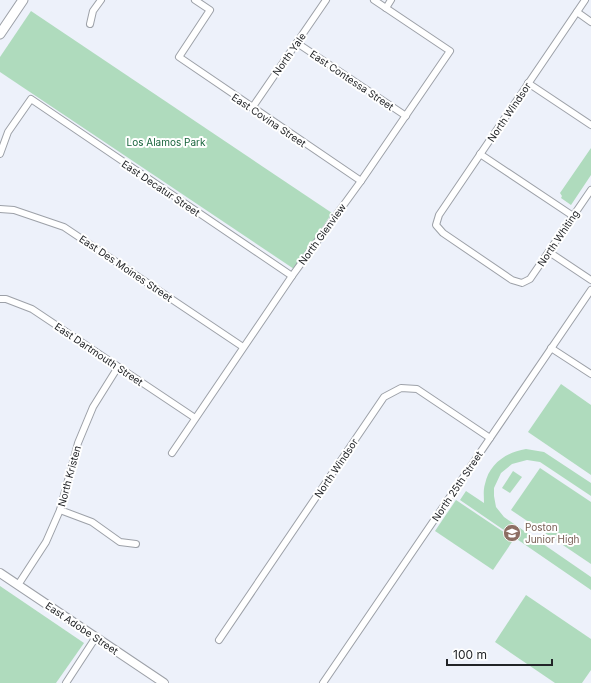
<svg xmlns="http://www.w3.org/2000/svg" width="591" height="683" viewBox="0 0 591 683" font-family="Inter,sans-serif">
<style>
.green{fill:#afdbbd}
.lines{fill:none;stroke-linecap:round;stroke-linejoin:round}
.minor-casing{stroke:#9da1a8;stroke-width:8}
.tertiary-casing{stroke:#9da1a8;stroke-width:10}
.secondary-casing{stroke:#9da1a8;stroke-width:11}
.minor{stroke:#fff;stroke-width:6}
.tertiary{stroke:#fff;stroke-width:8}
.secondary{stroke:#fff;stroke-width:9}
.labels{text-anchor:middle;stroke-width:4;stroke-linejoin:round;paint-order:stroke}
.street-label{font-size:10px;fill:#222427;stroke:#fff}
.park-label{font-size:10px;fill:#18643c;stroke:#fff}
.education-label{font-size:10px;fill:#785e54;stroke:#fff;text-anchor:start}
</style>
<rect width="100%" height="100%" fill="#edf1fa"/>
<g class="green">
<polygon points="31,11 332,213 294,269 0,72 0,57"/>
<polygon points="591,148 591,175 571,205 561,198 562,196 560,193"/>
<polygon points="561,384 591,405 591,475 528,432"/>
<path d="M526,449L544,452L591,483V496L540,462L527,460L512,464L501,473L494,488V496L496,507L504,517L591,577V590L460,500L466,491L484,503C484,497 483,490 485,484C489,464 506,452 526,449Z"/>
<polygon points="540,468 591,502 591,564 511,510"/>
<polygon points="513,471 522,477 510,493 502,488"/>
<polygon points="456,500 514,539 493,570 435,531"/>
<polygon points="0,586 84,643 56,683 0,683"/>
<polygon points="526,595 591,639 591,670 582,683 555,683 495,642"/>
</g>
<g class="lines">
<defs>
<g id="minor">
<polyline points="195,0 210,10 179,57 361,181"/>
<polyline points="585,0 439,215 436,225 443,233 512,280 522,283 530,279 591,190"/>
<polyline points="386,8 391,0"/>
<polyline points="577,12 591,22"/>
<polyline points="90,24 93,11 101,0"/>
<polyline points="297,43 406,116"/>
<polyline points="528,83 591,125"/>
<polyline points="252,108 326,0"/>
<polyline points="0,154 8,132 31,99 292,276"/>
<polyline points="480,154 573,216"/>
<polyline points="0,209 14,210 64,227 243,347"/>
<polyline points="549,252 591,280"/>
<polyline points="0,299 6,299 32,309 195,418"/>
<polyline points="551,348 591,374"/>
<polyline points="172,453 292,276 361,181 450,51 374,0"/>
<polyline points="60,510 92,522 120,542 136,544"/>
<polyline points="18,585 46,542 60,510 78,443 93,407 118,367"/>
<polyline points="219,640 384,397 401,388 417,389 490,438"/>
<polyline points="66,683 96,637"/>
<polyline points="323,683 591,290"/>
</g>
<polyline id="tertiary" points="0,573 164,683"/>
<polyline id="secondary" points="0,34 23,0"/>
</defs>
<use href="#minor" class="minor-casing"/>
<use href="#tertiary" class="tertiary-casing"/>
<use href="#secondary" class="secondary-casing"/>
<use href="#minor" class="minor"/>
<use href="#tertiary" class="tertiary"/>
<use href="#secondary" class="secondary"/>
</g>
<defs>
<symbol id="school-disc" viewBox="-11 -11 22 22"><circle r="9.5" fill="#8d6e63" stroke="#fff"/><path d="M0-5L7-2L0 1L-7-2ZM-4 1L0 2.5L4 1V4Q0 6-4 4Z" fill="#fff"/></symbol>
</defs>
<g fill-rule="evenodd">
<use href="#school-disc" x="502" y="523" width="20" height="20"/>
</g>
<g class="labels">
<g class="street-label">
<text transform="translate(289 54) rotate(-55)" y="4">North Yale</text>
<text transform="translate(352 80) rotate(34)" y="4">East Contessa Street</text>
<text transform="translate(509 112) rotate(-56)" y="4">North Windsor</text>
<text transform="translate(269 120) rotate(34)" y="4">East Covina Street</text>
<text transform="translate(161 188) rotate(34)" y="4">East Decatur Street</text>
<text transform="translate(322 234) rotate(-54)" y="4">North Glenview</text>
<text transform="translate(558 238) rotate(-56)" y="4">North Whiting</text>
<text transform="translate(126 268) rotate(34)" y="4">East Des Moines Street</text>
<text transform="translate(99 354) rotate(34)" y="4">East Dartmouth Street</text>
<text transform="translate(336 468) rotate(-56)" y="4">North Windsor</text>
<text transform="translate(69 476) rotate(-75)" y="4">North Kristen</text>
<text transform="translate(457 486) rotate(-56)" y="4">North 25th Street</text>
<text transform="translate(82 628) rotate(34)" y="4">East Adobe Street</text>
</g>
<g class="park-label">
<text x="166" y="146">Los Alamos Park</text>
</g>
<g class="education-label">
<text x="525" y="531">Poston<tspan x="525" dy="12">Junior High</tspan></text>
</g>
</g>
<path d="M447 659v6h105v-6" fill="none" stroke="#222427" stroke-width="2"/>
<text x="453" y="659" font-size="12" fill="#222427" stroke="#ffffff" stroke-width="3" paint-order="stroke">100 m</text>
</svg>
